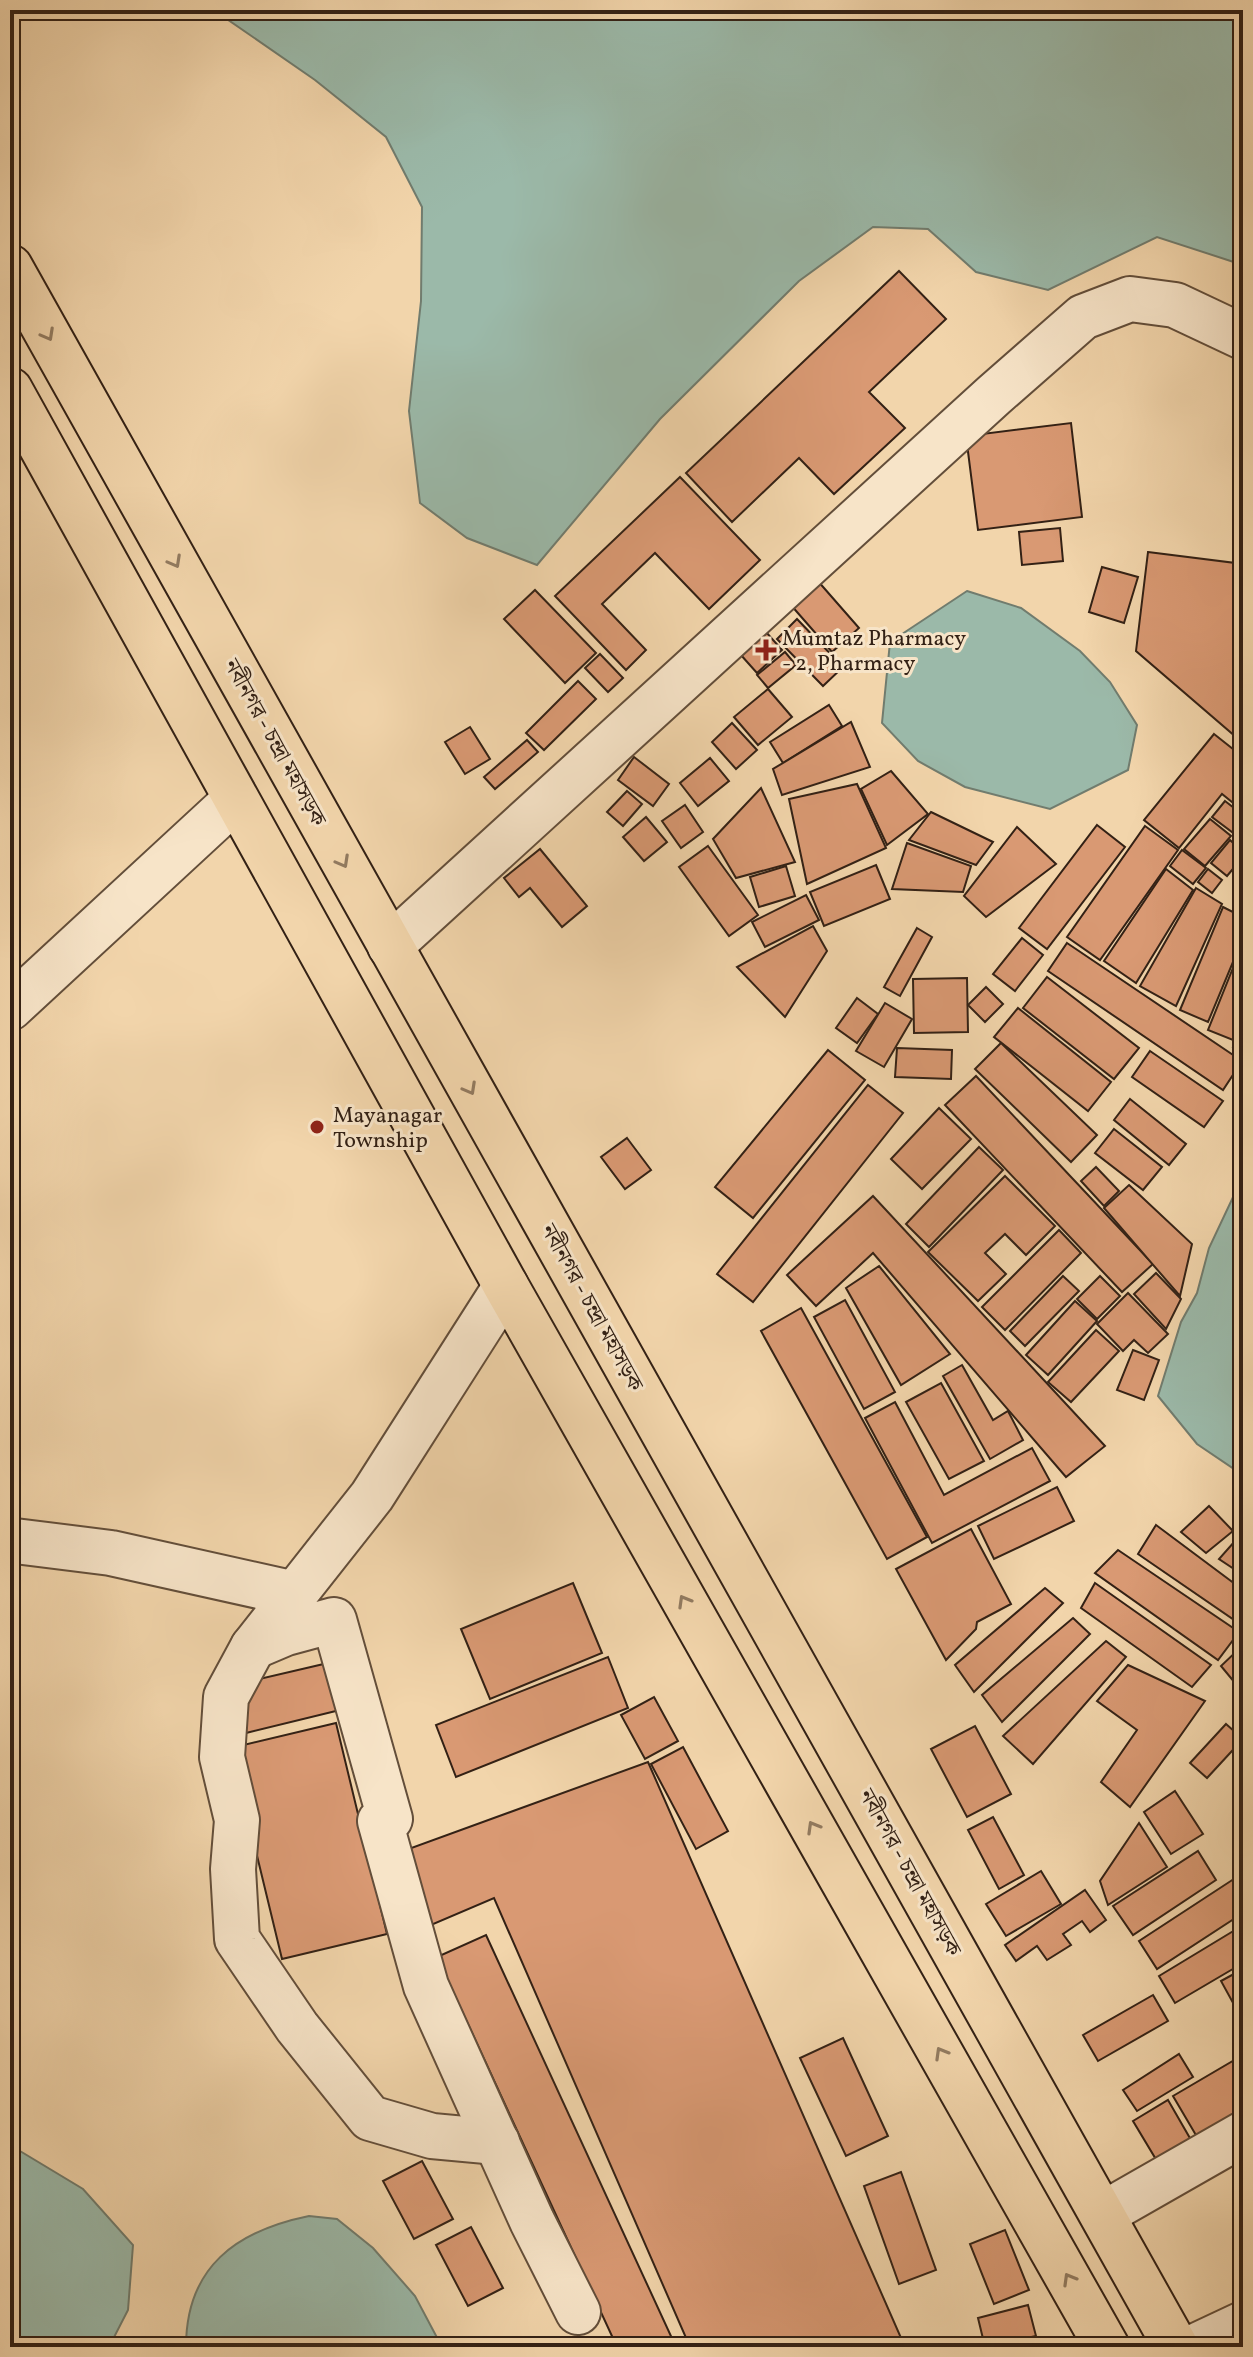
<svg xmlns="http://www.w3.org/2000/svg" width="1253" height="2357" viewBox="0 0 1253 2357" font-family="Vollkorn,'Noto Serif Bengali',serif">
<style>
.water{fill:#9bb9a9;stroke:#717c6e;stroke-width:2}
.building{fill:#d99973;stroke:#332115;stroke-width:2}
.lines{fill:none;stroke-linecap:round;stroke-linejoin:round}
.minor-casing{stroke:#634e3a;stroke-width:48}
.highway-casing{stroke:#332115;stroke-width:48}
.minor{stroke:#f7e4c8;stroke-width:44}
.highway{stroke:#f2d5ab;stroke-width:44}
.oneway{stroke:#927b60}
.poi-dot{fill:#8f2418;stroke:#f7e4c8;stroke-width:3}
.labels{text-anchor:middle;stroke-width:6;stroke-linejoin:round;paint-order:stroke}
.poi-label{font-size:22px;fill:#332115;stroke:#f7e4c8;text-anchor:start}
.street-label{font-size:22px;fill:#332115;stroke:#f7e4c8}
</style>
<rect width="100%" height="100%" fill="#f2d5ab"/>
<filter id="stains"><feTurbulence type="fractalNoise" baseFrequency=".0025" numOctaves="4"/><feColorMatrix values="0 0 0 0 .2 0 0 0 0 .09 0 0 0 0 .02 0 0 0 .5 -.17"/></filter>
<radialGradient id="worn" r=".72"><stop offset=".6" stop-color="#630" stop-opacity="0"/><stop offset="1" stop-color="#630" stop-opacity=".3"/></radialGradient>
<g class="water">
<polygon points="221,10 1243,10 1243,265 1157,237 1048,290 976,272 928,229 873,227 799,281 660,419 537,565 467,538 420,503 409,411 421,301 422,207 386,137 315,80 224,17"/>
<polygon points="967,591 1021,608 1080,651 1110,682 1137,725 1128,770 1050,809 965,787 918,761 882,723 890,642"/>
<polygon points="1243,1176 1243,1475 1197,1444 1158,1396 1181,1322 1197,1293 1209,1248"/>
<polygon points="10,2145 83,2189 133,2245 128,2310 109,2347 10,2347"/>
<path d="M309,2216L337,2219L373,2248L415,2296L442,2347H186C186,2267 236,2231 309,2216Z"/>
</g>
<g class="building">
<polygon points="899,271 946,319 869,392 905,428 834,494 799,458 732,522 686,473"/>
<polygon points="1071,423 1082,517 978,530 966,436"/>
<polygon points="680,477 760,560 709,609 655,553 602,604 646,650 626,670 555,596"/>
<polygon points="1060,528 1063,561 1022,565 1019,532"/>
<polygon points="1148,552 1243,564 1243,743 1136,651"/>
<polygon points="1102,567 1138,577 1124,623 1089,612"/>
<polygon points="810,572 859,628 832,652 783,596"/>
<polygon points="535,590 596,653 565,683 504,619"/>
<polygon points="797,619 843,667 823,686 777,639"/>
<polygon points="757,622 782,650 757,673 732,645"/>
<polygon points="785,652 796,665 768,688 757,675"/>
<polygon points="600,654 623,678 608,692 585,668"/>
<polygon points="578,681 596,699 544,750 526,733"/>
<polygon points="768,689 792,717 758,745 734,717"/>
<polygon points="829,705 842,726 783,763 770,742"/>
<polygon points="851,722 870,767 782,795 773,769"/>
<polygon points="732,723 757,750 736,769 712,742"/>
<polygon points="470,727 490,759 465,774 445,742"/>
<polygon points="1214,734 1243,757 1243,811 1222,794 1179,848 1144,820"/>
<polygon points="527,740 538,752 495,789 484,777"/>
<polygon points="634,757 669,784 653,806 618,780"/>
<polygon points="710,758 729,781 698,806 680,783"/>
<polygon points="891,771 928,814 887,845 861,789"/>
<polygon points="857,784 886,848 807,884 789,799"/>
<polygon points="761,788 795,862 736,878 713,839"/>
<polygon points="627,791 642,804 623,826 607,812"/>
<polygon points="1225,801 1243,815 1243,834 1240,838 1212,817"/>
<polygon points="685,805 703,832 681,848 662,821"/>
<polygon points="931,812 993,842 976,865 909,840"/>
<polygon points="646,817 667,842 644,861 623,837"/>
<polygon points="1210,819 1231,836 1205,866 1184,849"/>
<polygon points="1097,825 1125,847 1047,949 1019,928"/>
<polygon points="1145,826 1178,850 1100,960 1067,937"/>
<polygon points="1017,827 1056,864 986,917 964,896"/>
<polygon points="1230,840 1243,852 1243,857 1227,876 1211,863"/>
<polygon points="907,843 971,866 963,892 892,889"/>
<polygon points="708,846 758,915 729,936 679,867"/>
<polygon points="540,849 587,906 562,927 530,888 519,897 504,878"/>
<polygon points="1182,850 1206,868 1193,884 1170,866"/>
<polygon points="876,865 890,899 824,926 810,892"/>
<polygon points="786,866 795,896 759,907 750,877"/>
<polygon points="1166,869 1193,890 1136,983 1104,961"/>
<polygon points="1208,869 1222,880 1212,893 1198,882"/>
<polygon points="1196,888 1222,904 1176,1006 1140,986"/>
<polygon points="806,895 819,920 765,947 752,922"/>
<polygon points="1223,907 1243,917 1243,938 1208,1022 1180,1010"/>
<polygon points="813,926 827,951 785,1017 737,967"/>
<polygon points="917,928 932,937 900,996 884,987"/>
<polygon points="1022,938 1043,955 1015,991 993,974"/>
<polygon points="1067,943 1242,1061 1223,1090 1048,971"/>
<polygon points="1243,943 1243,1016 1233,1040 1208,1030"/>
<polygon points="1047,977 1139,1048 1114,1079 1023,1008"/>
<polygon points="967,978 968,1032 914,1033 913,979"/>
<polygon points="986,987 1003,1004 985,1022 968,1005"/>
<polygon points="857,998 878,1014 857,1043 836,1028"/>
<polygon points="885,1003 912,1019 884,1067 856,1051"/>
<polygon points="1018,1008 1111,1082 1088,1111 994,1037"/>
<polygon points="1243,1024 1243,1052 1233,1047"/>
<polygon points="1001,1043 1097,1135 1071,1162 975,1069"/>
<polygon points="897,1048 952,1050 951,1079 895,1077"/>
<polygon points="828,1050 865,1080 753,1218 715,1187"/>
<polygon points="1150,1051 1223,1101 1204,1127 1132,1077"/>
<polygon points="976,1076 1153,1264 1122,1292 945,1105"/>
<polygon points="868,1085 903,1113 753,1302 717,1274"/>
<polygon points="1130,1099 1186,1144 1169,1165 1114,1120"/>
<polygon points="939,1108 971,1139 922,1189 891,1159"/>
<polygon points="1114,1129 1162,1167 1143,1190 1095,1153"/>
<polygon points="627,1138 651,1170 625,1189 601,1157"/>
<polygon points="979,1147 1003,1170 929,1247 906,1224"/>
<polygon points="1096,1167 1119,1191 1104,1206 1081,1181"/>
<polygon points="1005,1176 1055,1226 1026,1255 1005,1234 985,1253 1006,1274 978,1301 928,1252"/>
<polygon points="1129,1185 1192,1244 1180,1296 1104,1208"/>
<polygon points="873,1196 1105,1446 1066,1477 873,1253 816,1306 787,1275"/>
<polygon points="1059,1230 1081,1253 1005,1330 982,1307"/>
<polygon points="879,1266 950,1354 901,1385 846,1288"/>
<polygon points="1156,1273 1181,1299 1166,1329 1134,1294"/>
<polygon points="1063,1276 1079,1291 1025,1346 1010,1331"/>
<polygon points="1100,1276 1120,1296 1097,1319 1077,1299"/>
<polygon points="1128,1293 1168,1334 1148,1353 1134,1340 1123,1351 1097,1324"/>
<polygon points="845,1300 895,1392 864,1409 814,1317"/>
<polygon points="1075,1301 1097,1321 1048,1375 1026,1355"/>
<polygon points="801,1308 927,1537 887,1559 761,1331"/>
<polygon points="1096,1330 1119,1351 1071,1402 1048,1382"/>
<polygon points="1133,1350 1159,1360 1144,1400 1117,1390"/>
<polygon points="962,1365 993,1420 1008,1411 1023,1440 990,1459 943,1376"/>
<polygon points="941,1383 984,1461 949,1479 906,1402"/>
<polygon points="895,1402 944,1495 1032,1448 1050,1481 932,1543 865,1418"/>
<polygon points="1057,1487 1074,1521 994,1559 978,1526"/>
<polygon points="1209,1506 1233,1531 1206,1553 1181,1532"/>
<polygon points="1156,1525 1243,1590 1243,1626 1138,1554"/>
<polygon points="971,1529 1011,1604 977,1622 976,1629 946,1660 896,1569"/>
<polygon points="1243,1532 1243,1575 1219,1559"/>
<polygon points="1118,1550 1239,1632 1218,1660 1095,1573"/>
<polygon points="573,1583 602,1653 490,1699 461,1629"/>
<polygon points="1095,1583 1211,1665 1192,1687 1081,1608"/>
<polygon points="1045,1588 1063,1603 974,1692 955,1665"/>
<polygon points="1073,1618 1090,1634 1002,1722 982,1695"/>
<polygon points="1106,1641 1126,1657 1033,1764 1003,1736"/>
<polygon points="1243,1645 1243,1686 1240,1689 1221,1666"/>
<polygon points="608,1657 628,1708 456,1777 436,1725"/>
<polygon points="328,1663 340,1710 246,1733 234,1685"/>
<polygon points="1128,1665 1205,1701 1130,1807 1101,1782 1137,1730 1097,1701"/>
<polygon points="654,1697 678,1741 645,1759 621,1715"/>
<polygon points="336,1723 387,1934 282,1959 231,1748"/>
<polygon points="1226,1724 1243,1739 1207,1778 1190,1763"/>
<polygon points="975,1726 1011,1794 967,1817 931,1749"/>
<polygon points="683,1747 728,1831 696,1849 651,1764"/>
<polygon points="648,1762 905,2347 690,2347 494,1898 424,1928 392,1855"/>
<polygon points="1175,1791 1203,1834 1171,1854 1144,1812"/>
<polygon points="993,1817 1024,1875 999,1889 968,1830"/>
<polygon points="1139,1823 1167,1867 1108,1905 1100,1881"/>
<polygon points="1198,1851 1216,1880 1133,1935 1113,1906"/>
<polygon points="1041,1871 1061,1904 1006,1936 986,1904"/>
<polygon points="1243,1873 1243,1913 1157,1969 1139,1941"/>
<polygon points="1085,1890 1106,1920 1090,1932 1082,1921 1063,1934 1071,1945 1047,1960 1037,1946 1016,1961 1005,1945"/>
<polygon points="1240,1927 1243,1931 1243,1963 1175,2003 1159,1976"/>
<polygon points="486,1935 676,2347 617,2347 437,1957"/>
<polygon points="1243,1969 1243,2021 1221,1981"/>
<polygon points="1153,1995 1168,2021 1098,2061 1083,2035"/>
<polygon points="843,2038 888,2136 846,2156 800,2058"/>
<polygon points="1179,2054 1193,2077 1137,2111 1123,2090"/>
<polygon points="1243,2055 1243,2117 1200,2142 1173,2096"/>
<polygon points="1168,2100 1191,2140 1157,2161 1133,2121"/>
<polygon points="422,2161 453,2219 414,2239 383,2181"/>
<polygon points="901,2172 936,2270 899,2284 864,2186"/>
<polygon points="471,2227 503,2288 468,2306 436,2245"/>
<polygon points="1005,2230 1029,2290 994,2304 970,2244"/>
<polygon points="1028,2305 1036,2336 985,2347 978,2318"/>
</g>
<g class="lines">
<defs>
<g id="minor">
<polyline points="390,946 994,395 1083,317 1130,299 1175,305 1243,337"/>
<polyline points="10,1008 235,800"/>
<polyline points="506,1286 372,1496 253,1647 286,1633 334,1620 390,1819 380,1821 426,1986 532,2221 578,2312"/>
<polyline points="10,1543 15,1541 111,1553 295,1594"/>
<polyline points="253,1647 226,1697 222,1757 237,1820 233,1869 237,1939 297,2027 370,2118 432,2136 497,2142"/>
<polyline points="1103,2214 1243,2134"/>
<polyline points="1194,2347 1243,2324"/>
</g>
<g id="highway">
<polyline points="10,267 1176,2347"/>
<polyline points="10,390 506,1286 1107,2347"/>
</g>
</defs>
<use href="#minor" class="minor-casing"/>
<use href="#highway" class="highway-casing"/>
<use href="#minor" class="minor"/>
<use href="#highway" class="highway"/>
</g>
<defs><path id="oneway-chevron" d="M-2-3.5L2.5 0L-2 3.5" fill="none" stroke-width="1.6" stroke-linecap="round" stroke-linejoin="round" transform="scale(2)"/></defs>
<g class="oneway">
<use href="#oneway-chevron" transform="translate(48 335) rotate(61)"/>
<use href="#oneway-chevron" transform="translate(175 562) rotate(61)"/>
<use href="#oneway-chevron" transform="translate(343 862) rotate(61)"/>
<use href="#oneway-chevron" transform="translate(470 1089) rotate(61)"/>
<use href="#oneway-chevron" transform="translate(684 1601) rotate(-120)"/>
<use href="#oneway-chevron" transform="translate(813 1827) rotate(-120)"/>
<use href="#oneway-chevron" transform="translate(941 2053) rotate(-120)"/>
<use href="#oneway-chevron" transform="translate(1069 2279) rotate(-120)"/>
</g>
<g class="poi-dot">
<path d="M762 638h8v8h8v8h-8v8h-8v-8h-8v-8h8z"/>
<circle cx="317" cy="1127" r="8"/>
</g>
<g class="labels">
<g class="poi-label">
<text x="782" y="645">Mumtaz Pharmacy<tspan x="782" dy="25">- 2, Pharmacy</tspan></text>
<text x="333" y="1122">Mayanagar<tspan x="333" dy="25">Township</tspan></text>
</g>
<g class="street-label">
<text transform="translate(276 742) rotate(61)" y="8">নবীনগর - চন্দ্রা মহাসড়ক</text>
<text transform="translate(593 1307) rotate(61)" y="8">নবীনগর - চন্দ্রা মহাসড়ক</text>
<text transform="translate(911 1872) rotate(61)" y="8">নবীনগর - চন্দ্রা মহাসড়ক</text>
</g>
</g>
<rect width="1253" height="2357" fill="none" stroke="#f2d5ab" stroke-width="40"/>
<rect x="12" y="12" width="1229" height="2333" fill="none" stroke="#332115" stroke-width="4"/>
<rect x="20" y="20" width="1213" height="2317" fill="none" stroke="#332115" stroke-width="2"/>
<rect width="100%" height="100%" filter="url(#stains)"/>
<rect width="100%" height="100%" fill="url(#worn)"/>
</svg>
